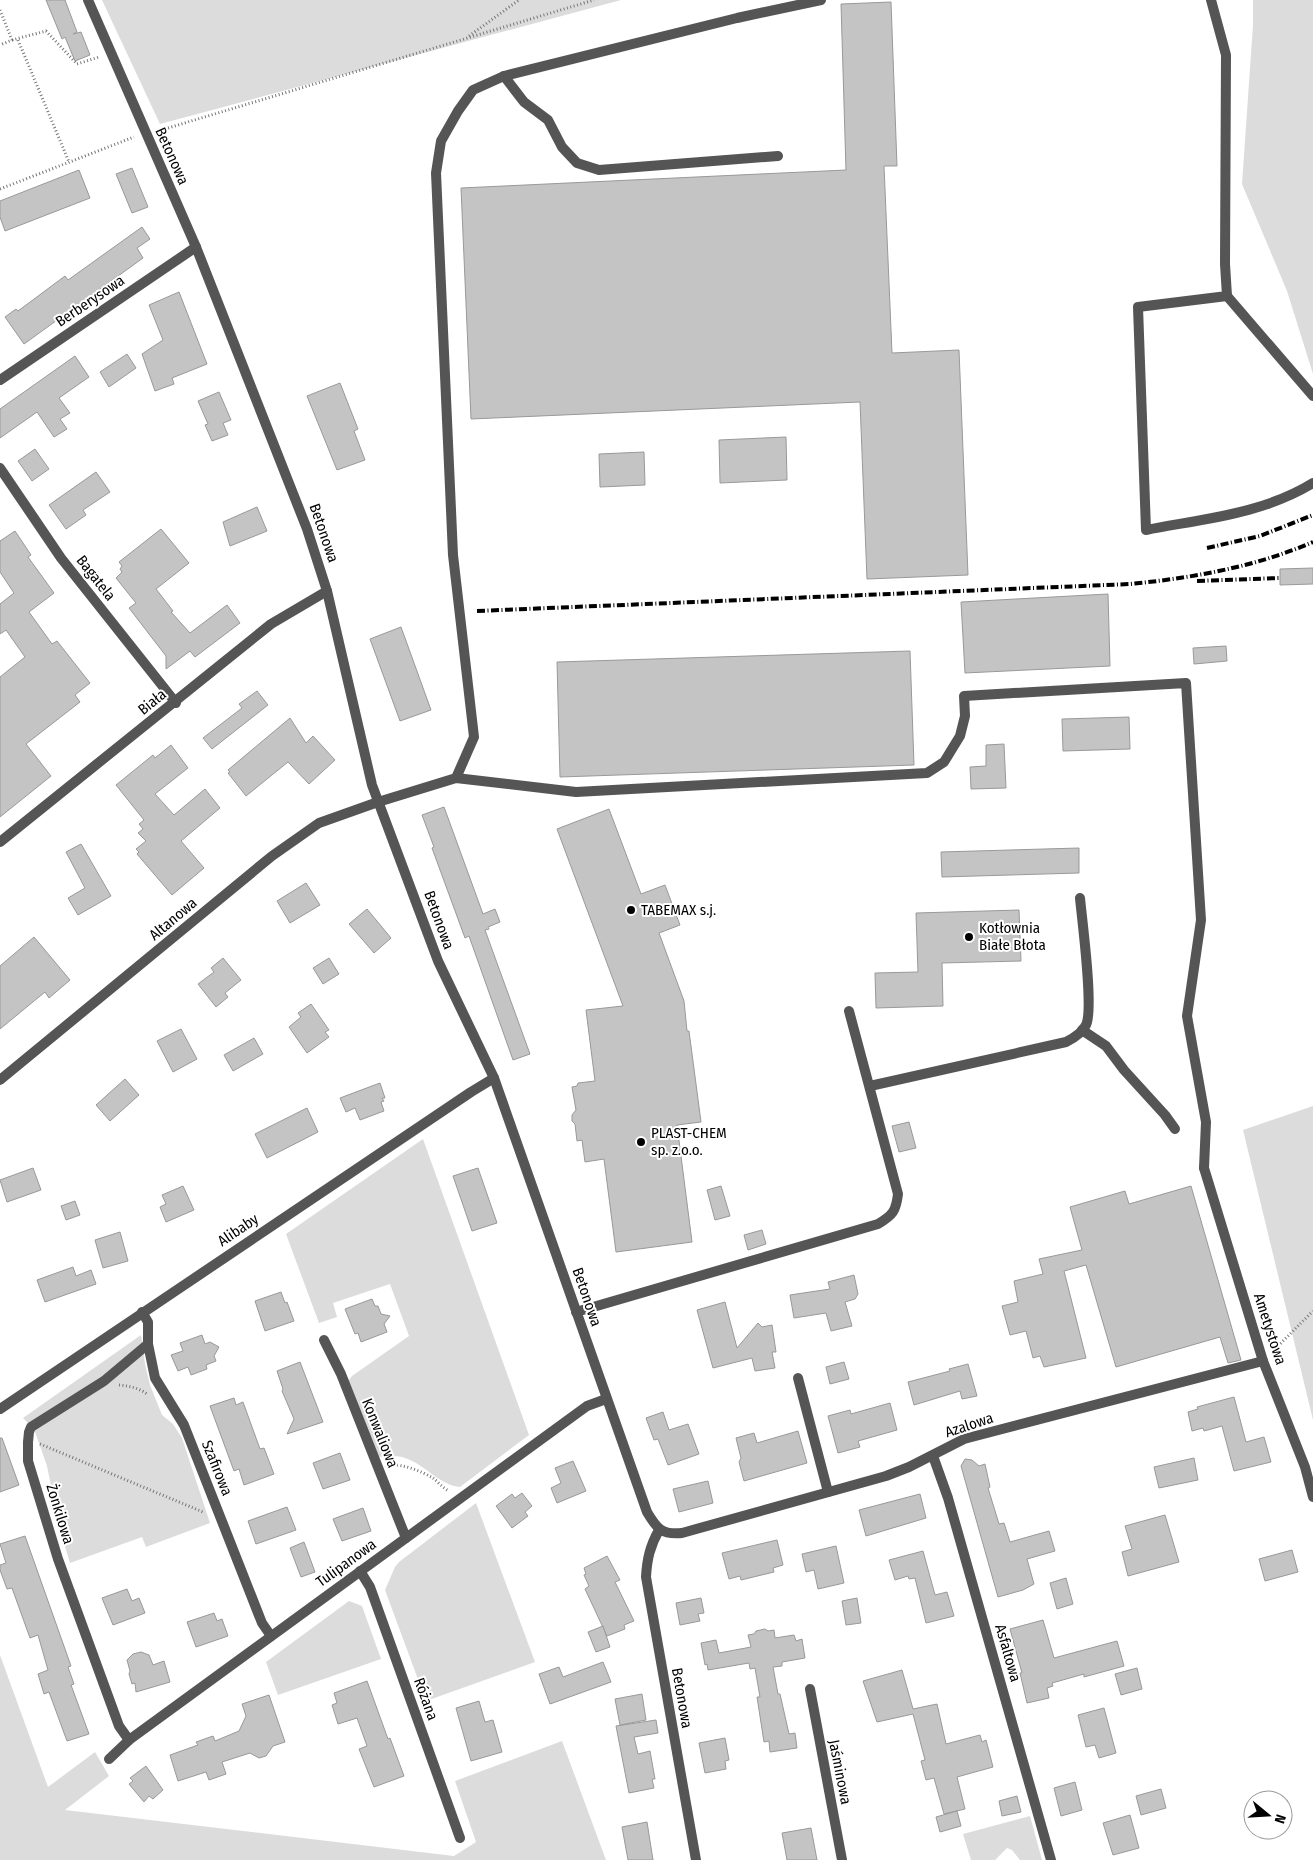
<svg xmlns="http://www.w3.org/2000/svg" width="1313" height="1860" viewBox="0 0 1313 1860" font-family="'Fira Sans Condensed',sans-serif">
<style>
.green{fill:#dcdcdc}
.building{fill:#c4c4c4;stroke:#999}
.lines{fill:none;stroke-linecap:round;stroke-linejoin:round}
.path{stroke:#777;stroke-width:3;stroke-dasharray:1 2.5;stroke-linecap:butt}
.service{stroke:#555;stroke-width:10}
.minor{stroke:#555;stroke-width:10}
.rail{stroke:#000;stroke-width:4;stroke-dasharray:8 2.5 1 2.5;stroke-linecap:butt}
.poi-dot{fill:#000;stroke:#fff;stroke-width:2}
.labels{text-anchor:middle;stroke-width:4;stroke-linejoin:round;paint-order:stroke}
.street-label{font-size:15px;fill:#000;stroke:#fff}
.poi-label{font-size:15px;fill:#000;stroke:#fff;text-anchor:start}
</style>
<rect width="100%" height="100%" fill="#fff"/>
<g class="green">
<polygon points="102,0 621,0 160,124"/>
<polygon points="1253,0 1313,0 1313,374 1287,291 1242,184 1253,25"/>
<polygon points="1313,1106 1313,1420 1243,1130"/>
<path d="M423,1139L529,1435L460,1487C439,1485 426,1465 405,1458C397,1455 386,1457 377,1457L348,1381L352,1376L409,1336L390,1284L333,1303L337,1317L319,1323L286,1234Z"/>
<polygon points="141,1335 145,1364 150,1385 162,1415 173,1424 182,1438 210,1523 146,1547 142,1537 70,1563 60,1530 47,1466 34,1429 23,1418"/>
<polygon points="476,1503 535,1662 426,1701 385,1590 395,1567 399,1562"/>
<polygon points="349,1601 362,1606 381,1659 278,1695 266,1662"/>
<polygon points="0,1655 48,1787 95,1752 109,1776 65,1810 454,1856 476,1842 455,1781 562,1741 606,1860 0,1860"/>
<polygon points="1030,1816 1042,1860 1020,1860 1012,1850 1007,1848 995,1860 971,1860 963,1834"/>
</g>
<g class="building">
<polygon points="46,0 65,0 77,32 73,34 81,32 90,55 75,61 65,37 62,39"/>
<polygon points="891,2 897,166 884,166 892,353 959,350 968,575 867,579 860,402 471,419 461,188 846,170 841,4"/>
<polygon points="132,168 148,207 132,213 116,174"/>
<polygon points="79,170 90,198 5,231 0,217 0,201"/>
<polygon points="142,227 150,239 137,248 143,258 24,344 5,317 16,309 18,311 65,276 68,280"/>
<polygon points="179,292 207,364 172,378 174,384 155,391 142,354 163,340 149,305"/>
<polygon points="127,354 136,368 109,387 100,372"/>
<polygon points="75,356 89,377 59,398 70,413 60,419 67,429 54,437 37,412 0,438 0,409"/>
<polygon points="340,383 358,429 354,431 365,460 337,470 307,396"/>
<polygon points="219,392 231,420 223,423 228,435 212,441 205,425 208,424 198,401"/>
<polygon points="786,437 787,480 720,483 719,440"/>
<polygon points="35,449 49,469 32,481 18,461"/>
<polygon points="644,452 645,485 600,487 599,454"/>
<polygon points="96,472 110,492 83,510 86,515 66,529 49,505"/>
<polygon points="257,507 267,531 230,546 223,522"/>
<polygon points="161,529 189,563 156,589 173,611 171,612 190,633 227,605 240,623 195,657 190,651 166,669 166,656 129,608 136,603 116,578 122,572 120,569 122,566 119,562"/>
<polygon points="15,531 31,555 28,557 54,593 29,612 52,644 57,641 90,683 75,695 80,702 26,744 51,776 0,817 0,677 25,657 6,630 0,634 0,604 14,593 0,572 0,541"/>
<polygon points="1313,568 1313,584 1280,585 1280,569"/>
<polygon points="1108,594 1110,666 965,673 961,602"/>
<polygon points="401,627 431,710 400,721 370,639"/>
<polygon points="1226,646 1227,661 1194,664 1193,648"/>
<polygon points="910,651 914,765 560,777 557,662"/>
<polygon points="257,691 268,705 212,749 203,738 242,708 239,704"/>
<polygon points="1129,717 1130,749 1063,751 1062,719"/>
<polygon points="290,718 306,743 313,736 335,760 309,784 288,762 246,796 228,773 230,772 228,770"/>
<polygon points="1004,744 1006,788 971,789 970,767 986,766 986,745"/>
<polygon points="171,745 188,768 155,794 174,815 205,789 220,808 181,841 204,868 172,895 137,854 139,852 136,849 146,841 138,833 143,829 139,824 144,820 116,785 153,755 155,758"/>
<polygon points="444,807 483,914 495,909 500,922 488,927 489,929 485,930 530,1054 513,1060 469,936 465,938 432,848 434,847 422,815"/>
<polygon points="609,809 641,894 665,885 680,925 659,933 684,1001 687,1031 689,1031 701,1122 677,1125 692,1242 616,1252 604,1159 585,1162 582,1140 577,1141 575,1124 572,1121 572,1115 576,1110 572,1087 577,1086 578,1083 595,1081 586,1010 623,1006 557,829"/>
<polygon points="81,844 111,896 78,915 68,898 85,888 66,852"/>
<polygon points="1079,848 1079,873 942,877 941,852"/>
<polygon points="306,883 320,905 290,923 277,901"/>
<polygon points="367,909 391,938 374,953 349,924"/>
<polygon points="1019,910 1021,961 942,963 943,1006 876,1008 875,973 918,972 916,913"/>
<polygon points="34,937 70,980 49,998 45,992 0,1029 0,966"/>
<polygon points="223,958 241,980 225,993 228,997 216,1007 198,984 214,972 211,968"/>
<polygon points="329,958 339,974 323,984 313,968"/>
<polygon points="311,1004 329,1030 325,1032 329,1037 307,1053 289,1027 301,1017 298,1013"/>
<polygon points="181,1029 197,1059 173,1072 157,1041"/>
<polygon points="254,1038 263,1054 233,1071 224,1055"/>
<polygon points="125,1079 139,1095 110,1121 96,1105"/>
<polygon points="380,1083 385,1098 382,1098 384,1101 381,1102 384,1111 360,1120 355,1108 346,1112 340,1098"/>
<polygon points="307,1108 318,1132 267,1158 255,1134"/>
<polygon points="909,1122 916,1148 899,1152 892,1126"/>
<polygon points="33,1168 41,1190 7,1202 0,1180"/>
<polygon points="478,1168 497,1223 472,1231 453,1176"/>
<polygon points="183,1186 194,1210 166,1222 160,1207 166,1204 162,1195"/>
<polygon points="721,1186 730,1216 715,1220 707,1190"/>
<polygon points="1191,1186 1241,1360 1228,1363 1220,1337 1116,1367 1086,1265 1064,1271 1086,1358 1044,1367 1040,1356 1033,1358 1026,1331 1010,1335 1002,1306 1018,1302 1014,1281 1043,1274 1039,1259 1082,1250 1070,1207 1125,1191 1129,1204"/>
<polygon points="75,1201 80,1215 66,1220 61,1206"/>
<polygon points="762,1230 766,1244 748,1250 744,1235"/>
<polygon points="120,1232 128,1261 103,1268 95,1240"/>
<polygon points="73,1267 76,1276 91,1270 96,1284 45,1302 37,1280"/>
<polygon points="854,1275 858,1294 855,1299 845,1302 852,1326 831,1331 826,1313 794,1318 790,1295 830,1289 828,1282"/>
<polygon points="281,1292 285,1303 287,1302 294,1321 265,1331 255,1301"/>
<polygon points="372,1299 375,1306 378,1306 381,1314 390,1316 384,1324 387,1332 361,1342 358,1333 355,1334 345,1309"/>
<polygon points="725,1302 737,1348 758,1323 762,1327 772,1325 776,1352 772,1352 775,1368 755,1371 752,1358 713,1368 697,1310"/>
<polygon points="202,1335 205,1344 210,1342 219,1347 214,1356 216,1361 206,1365 207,1369 191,1375 188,1367 178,1371 171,1355 183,1351 180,1343"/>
<polygon points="300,1362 323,1422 287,1434 294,1419 282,1391 283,1389 277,1371"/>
<polygon points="844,1362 849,1379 830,1384 826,1367"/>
<polygon points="968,1364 977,1396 962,1399 960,1391 914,1405 908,1382 950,1371 949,1369"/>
<polygon points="1234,1397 1246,1442 1264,1437 1271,1462 1234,1471 1222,1426 1204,1431 1203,1428 1192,1431 1188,1412 1198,1409 1197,1407"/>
<polygon points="234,1398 236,1405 243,1402 260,1449 264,1448 274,1474 244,1485 239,1469 234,1471 210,1406"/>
<polygon points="890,1403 897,1430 858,1441 860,1447 838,1453 828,1416 850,1410 851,1414"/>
<polygon points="663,1412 669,1430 688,1424 699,1454 668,1465 658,1439 654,1440 646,1418"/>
<polygon points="798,1431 807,1463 744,1481 739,1462 741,1458 736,1438 754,1433 757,1443"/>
<polygon points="0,1438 2,1438 19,1485 0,1492"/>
<polygon points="340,1453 350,1480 323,1489 313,1463"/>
<polygon points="1194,1458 1198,1480 1159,1488 1154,1467"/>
<polygon points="965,1459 972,1460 979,1466 985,1464 990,1487 988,1488 999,1524 1004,1523 1010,1542 1049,1531 1055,1551 1027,1559 1034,1584 1023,1590 998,1597 961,1466"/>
<polygon points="573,1461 586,1491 557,1503 551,1488 561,1483 555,1468"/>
<polygon points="708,1481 713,1503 679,1512 673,1489"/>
<polygon points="522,1493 532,1506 525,1512 528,1516 512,1528 496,1506 512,1494 515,1498"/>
<polygon points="920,1494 926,1518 866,1536 859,1510"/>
<polygon points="287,1507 296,1530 256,1544 248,1521"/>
<polygon points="363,1508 371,1531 342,1541 333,1519"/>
<polygon points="1165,1515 1179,1562 1128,1576 1122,1552 1132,1549 1125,1526"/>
<polygon points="25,1536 71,1666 68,1667 74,1684 71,1685 89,1734 67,1741 49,1692 44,1694 38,1674 48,1670 38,1635 30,1638 12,1588 7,1589 0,1570 0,1565 6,1563 0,1544"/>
<polygon points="777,1540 783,1565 773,1568 774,1572 741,1580 740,1576 729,1579 722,1553"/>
<polygon points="304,1542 315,1572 301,1577 290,1548"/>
<polygon points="836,1546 844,1583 818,1589 814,1570 806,1572 802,1554"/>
<polygon points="1292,1550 1298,1572 1265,1581 1259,1559"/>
<polygon points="923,1551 935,1595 947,1592 954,1616 926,1623 915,1578 909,1579 908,1576 895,1580 889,1560"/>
<polygon points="607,1556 620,1580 615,1582 634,1621 624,1625 625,1629 607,1636 585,1589 589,1586 584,1575 586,1574 584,1568"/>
<polygon points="1066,1578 1073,1604 1057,1609 1050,1583"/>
<polygon points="127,1589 132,1601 139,1598 145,1613 113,1625 102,1598"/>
<polygon points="701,1598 704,1613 698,1614 700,1621 680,1625 676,1603"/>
<polygon points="857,1598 861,1623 846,1625 842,1601"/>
<polygon points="214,1613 217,1621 222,1619 228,1636 196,1647 187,1622"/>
<polygon points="1043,1620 1054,1658 1117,1641 1124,1666 1084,1677 1084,1674 1052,1683 1053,1686 1047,1688 1049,1698 1027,1703 1020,1673 1022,1673 1010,1629"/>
<polygon points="603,1626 610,1647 596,1652 588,1632"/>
<polygon points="765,1629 768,1631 774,1630 775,1638 794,1635 796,1641 802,1639 805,1658 782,1662 782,1666 773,1667 778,1694 780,1694 789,1734 795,1733 797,1748 770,1752 769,1741 764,1742 757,1697 760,1697 755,1668 750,1669 749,1663 708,1670 707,1664 705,1665 701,1643 716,1640 719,1653 751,1647 748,1635 754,1634 756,1631"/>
<polygon points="141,1652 149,1655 153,1665 164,1661 170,1682 136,1692 135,1683 132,1684 129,1674 130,1671 127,1660 133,1654"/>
<polygon points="603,1662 611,1682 550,1704 539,1674 559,1667 563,1677"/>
<polygon points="1137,1668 1142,1689 1121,1695 1115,1674"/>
<polygon points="902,1670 913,1709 937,1704 946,1744 980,1735 982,1742 986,1740 993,1767 957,1777 965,1809 944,1814 934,1778 926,1780 921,1761 925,1760 913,1714 877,1722 863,1681"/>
<polygon points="367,1681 388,1739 390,1738 404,1776 374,1787 359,1749 367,1746 357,1718 338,1724 332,1705 337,1703 334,1693"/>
<polygon points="642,1694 646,1720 620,1725 615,1699"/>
<polygon points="269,1695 285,1742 273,1746 266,1756 259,1758 250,1753 222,1762 226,1774 209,1780 206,1772 178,1781 170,1755 198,1745 196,1742 213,1736 215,1741 239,1731 246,1716 242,1704"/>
<polygon points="479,1701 485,1722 493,1720 502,1752 471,1761 456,1708"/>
<polygon points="1104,1708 1116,1753 1099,1758 1095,1745 1086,1747 1078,1715"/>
<polygon points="656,1720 658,1733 634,1737 638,1754 650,1751 655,1779 652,1779 654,1788 629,1793 616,1726"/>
<polygon points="725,1738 729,1760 725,1761 726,1769 705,1773 699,1743"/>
<polygon points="146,1766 163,1790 153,1799 149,1796 144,1802 129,1784 133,1781 130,1778"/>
<polygon points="1075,1782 1082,1810 1061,1816 1054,1788"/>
<polygon points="1161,1789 1166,1808 1141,1815 1136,1796"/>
<polygon points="1017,1796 1021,1812 1002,1816 999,1801"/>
<polygon points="957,1811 961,1826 940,1832 936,1817"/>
<polygon points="1130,1815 1139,1848 1113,1855 1103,1823"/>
<polygon points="647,1822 653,1860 628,1860 622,1827"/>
<polygon points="811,1828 817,1860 787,1860 782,1833"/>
</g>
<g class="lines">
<g class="path">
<polyline points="0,10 12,40 0,45"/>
<polyline points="469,36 519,0"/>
<polyline points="12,40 46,31 77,64 99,57"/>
<polyline points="18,40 69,162"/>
<polyline points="158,131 594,0"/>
<polyline points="0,189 134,137"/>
<polyline points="1273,1351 1313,1311"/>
<path d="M119,1385C129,1386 140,1388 148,1395"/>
<polyline points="40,1444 203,1512"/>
<path d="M390,1465C403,1464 421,1471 433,1478C438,1482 443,1488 449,1491"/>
</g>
<g class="service">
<path d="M1211,0L1226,55L1225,264L1227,296L1138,307L1146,530C1202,519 1263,514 1313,483"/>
<polyline points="504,76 524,102 548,120 562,147 577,163 599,170 778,156"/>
<polyline points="1227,296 1313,396"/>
<polyline points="456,778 474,737 453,555 436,173 441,141 458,111 473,90 504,76 737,18 821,0"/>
<polyline points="378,802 456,778 576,792 927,773 944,762 960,736 965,716 964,696 1186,683 1201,920 1187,1016 1206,1122 1204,1168"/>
<polyline points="1082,1030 1106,1046 1124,1070 1165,1115 1175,1129"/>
<path d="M870,1086L1066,1042C1074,1038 1082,1033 1086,1025C1094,1009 1082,920 1080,898"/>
<path d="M576,1312L878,1224C893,1215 896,1211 898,1194L849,1011"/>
<polyline points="798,1378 828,1492"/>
</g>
<g class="minor">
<path d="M88,0L196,247L307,529L327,591L372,785L438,961L494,1078L647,1512C657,1529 662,1535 682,1533L886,1476L909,1467L964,1439L1263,1361"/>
<polyline points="0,380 196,247"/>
<polyline points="0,468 61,558 176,703"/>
<polyline points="0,842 271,624 327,591"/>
<polyline points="0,1080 272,856 319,823 378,802"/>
<polyline points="1204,1168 1263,1361 1305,1467 1313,1497"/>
<polyline points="142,1312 148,1322 148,1344 155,1378 184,1425 262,1623 271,1636"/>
<polyline points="324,1340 341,1374 406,1538"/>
<polyline points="0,1409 471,1092 494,1078"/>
<polyline points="933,1456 948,1498 1051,1860"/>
<path d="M659,1530C650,1546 647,1559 646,1577L696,1860"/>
<polyline points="360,1571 370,1587 460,1838"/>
<polyline points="810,1689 842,1860"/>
<polyline points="129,1740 119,1726 58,1559 28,1461 28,1442 29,1432 31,1427 104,1381 148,1344"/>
<polyline points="109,1759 129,1740 587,1406 606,1399"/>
</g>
<g class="rail">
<polyline points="1207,548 1260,536 1313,515"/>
<polyline points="1197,581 1280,578"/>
<path d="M477,611L1130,584C1192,578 1255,567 1313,542"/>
</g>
</g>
<g class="poi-dot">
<circle cx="631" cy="910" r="5"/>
<circle cx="969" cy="937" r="5"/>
<circle cx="641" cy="1142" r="5"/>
</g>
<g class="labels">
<g class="street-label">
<text transform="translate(172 156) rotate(66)" y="5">Betonowa</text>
<text transform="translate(90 301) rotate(-34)" y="5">Berberysowa</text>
<text transform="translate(324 533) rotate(71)" y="5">Betonowa</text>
<text transform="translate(96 578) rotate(52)" y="5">Bagatela</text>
<text transform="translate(152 702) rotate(-39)" y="5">Biała</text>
<text transform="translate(173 919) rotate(-40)" y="5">Altanowa</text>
<text transform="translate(439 920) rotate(70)" y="5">Betonowa</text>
<text transform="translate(238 1230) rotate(-34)" y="5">Alibaby</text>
<text transform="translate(587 1297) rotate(71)" y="5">Betonowa</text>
<text transform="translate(1270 1329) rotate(72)" y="5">Ametystowa</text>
<text transform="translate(969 1425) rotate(-18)" y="5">Azalowa</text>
<text transform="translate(380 1433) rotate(68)" y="5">Konwaliowa</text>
<text transform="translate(217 1468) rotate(68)" y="5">Szafirowa</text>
<text transform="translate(60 1514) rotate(73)" y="5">Żonkilowa</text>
<text transform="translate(346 1563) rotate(-36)" y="5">Tulipanowa</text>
<text transform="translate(1008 1653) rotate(74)" y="5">Asfaltowa</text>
<text transform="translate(682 1698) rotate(80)" y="5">Betonowa</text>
<text transform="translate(426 1699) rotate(70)" y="5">Różana</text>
<text transform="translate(840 1772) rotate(79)" y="5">Jaśminowa</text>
</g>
<g class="poi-label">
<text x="641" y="915">TABEMAX s.j.</text>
<text x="979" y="933">Kotłownia<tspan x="979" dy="17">Białe Błota</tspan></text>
<text x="651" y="1138">PLAST-CHEM<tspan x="651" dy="17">sp. z.o.o.</tspan></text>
</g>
</g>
<g transform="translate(1268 1815) rotate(108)"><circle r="24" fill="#ffffff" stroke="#999999"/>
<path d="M0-4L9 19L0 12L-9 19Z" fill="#000000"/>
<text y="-8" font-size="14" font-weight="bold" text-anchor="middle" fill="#000000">N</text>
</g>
</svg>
